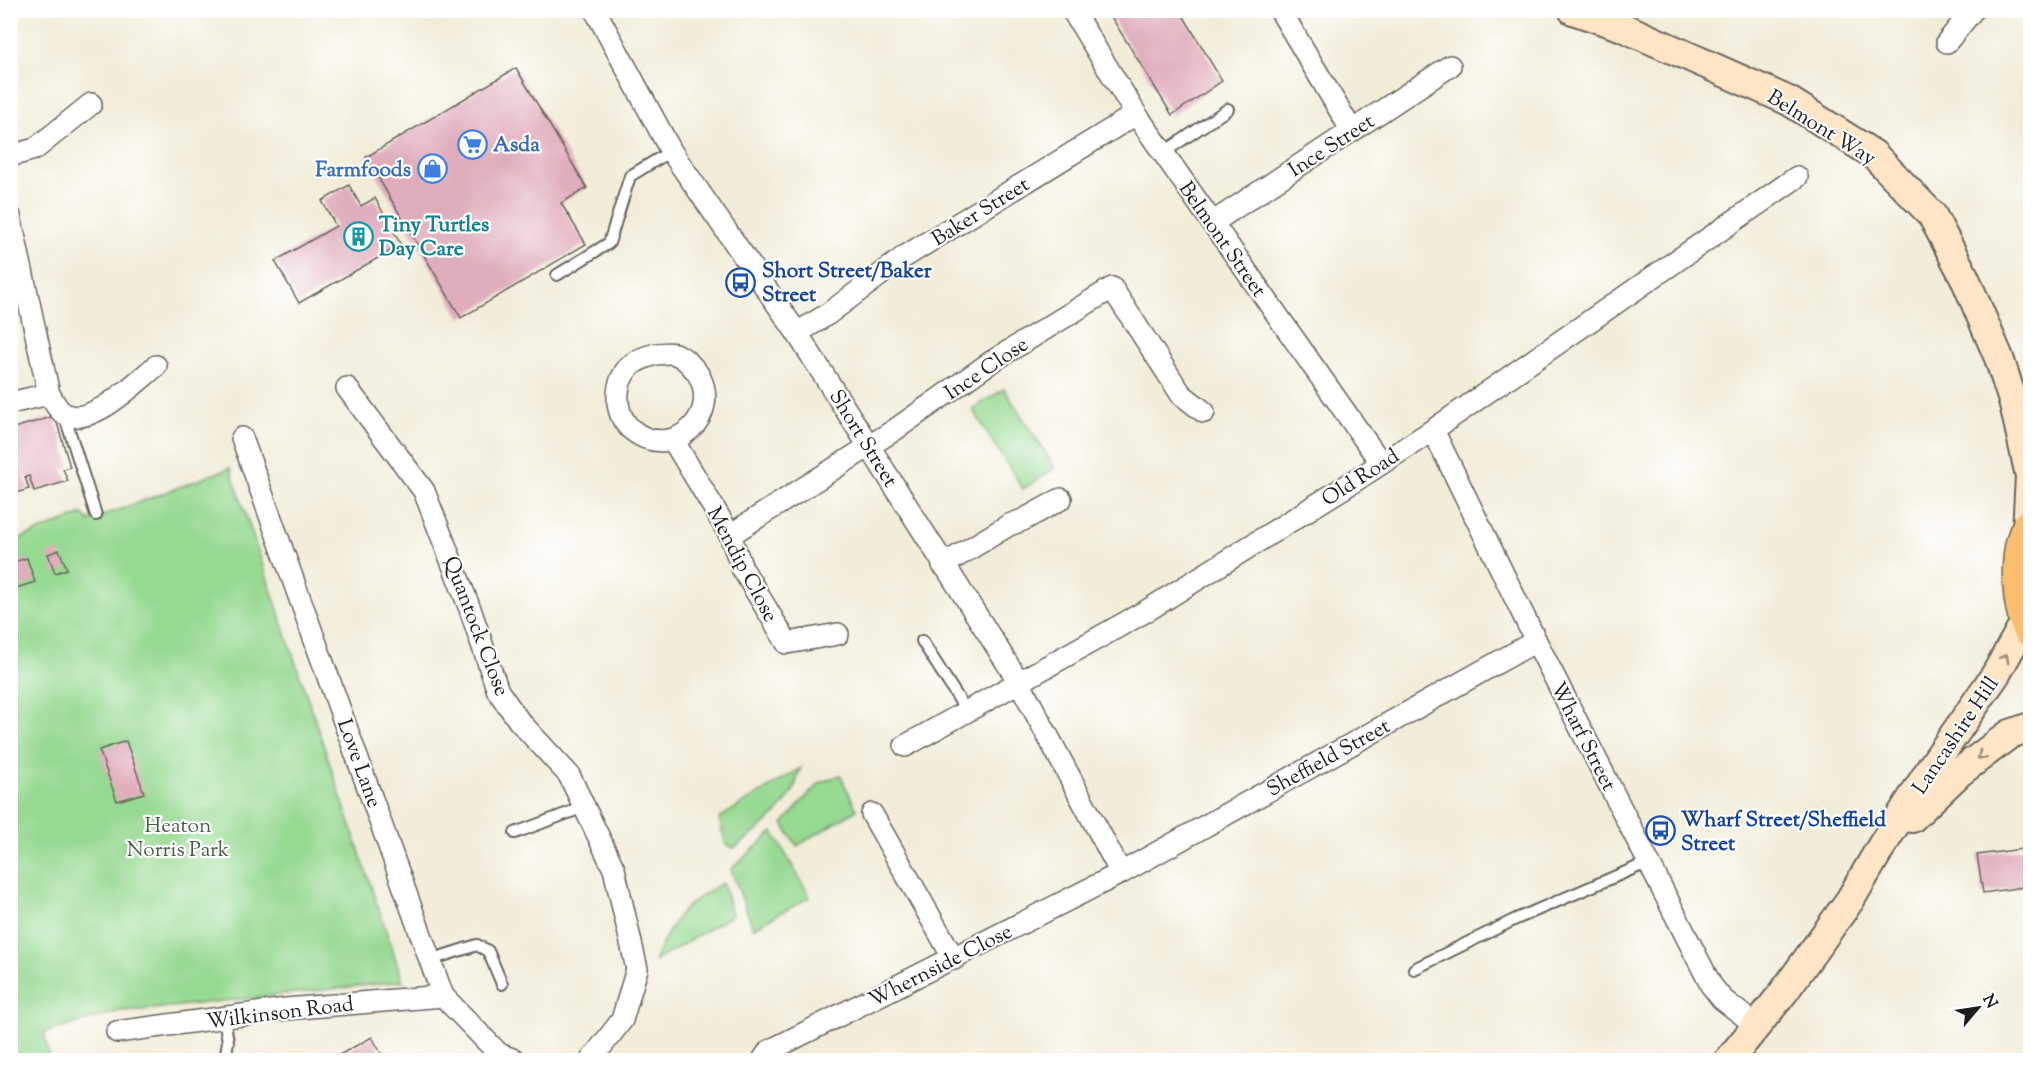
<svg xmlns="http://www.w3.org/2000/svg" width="2041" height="1071" viewBox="0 0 2041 1071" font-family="'Sorts Mill Goudy',serif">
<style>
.green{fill:#96d991;stroke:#597a56;stroke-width:1.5}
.building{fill:#e0adbc}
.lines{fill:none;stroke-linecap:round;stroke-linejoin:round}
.lane-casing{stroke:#67655e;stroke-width:14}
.street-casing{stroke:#67655e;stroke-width:24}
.secondary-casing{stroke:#67655e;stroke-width:32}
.primary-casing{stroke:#67655e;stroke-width:36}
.lane{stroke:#fff;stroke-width:10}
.street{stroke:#fff;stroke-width:21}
.secondary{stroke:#fde5c5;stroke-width:28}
.primary{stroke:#fabe6d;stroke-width:33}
.oneway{stroke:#988b79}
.labels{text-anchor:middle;stroke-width:4.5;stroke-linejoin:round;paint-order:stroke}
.street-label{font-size:21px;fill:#1c1c1c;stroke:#fff}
.shop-label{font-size:21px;font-weight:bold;fill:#366cbe;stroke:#fff;text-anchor:start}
.culture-label{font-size:21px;font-weight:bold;fill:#0d838f;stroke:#fff;text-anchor:start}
.transit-label{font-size:21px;font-weight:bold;fill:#164399;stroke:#fff;text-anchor:start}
.park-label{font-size:21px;fill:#475e45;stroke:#fff}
</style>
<rect width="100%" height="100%" fill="#fff"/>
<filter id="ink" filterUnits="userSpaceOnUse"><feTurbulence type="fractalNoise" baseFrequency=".0167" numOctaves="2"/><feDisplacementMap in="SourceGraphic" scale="12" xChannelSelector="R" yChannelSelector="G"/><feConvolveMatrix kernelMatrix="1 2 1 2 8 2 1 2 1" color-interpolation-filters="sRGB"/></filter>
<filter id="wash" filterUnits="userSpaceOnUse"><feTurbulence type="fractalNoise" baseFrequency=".008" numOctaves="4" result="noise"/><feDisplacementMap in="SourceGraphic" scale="24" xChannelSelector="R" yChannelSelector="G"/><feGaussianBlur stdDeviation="1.35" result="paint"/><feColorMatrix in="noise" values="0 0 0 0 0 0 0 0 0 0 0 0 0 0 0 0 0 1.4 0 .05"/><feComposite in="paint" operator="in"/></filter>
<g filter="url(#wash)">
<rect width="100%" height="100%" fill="#f2edd8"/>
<g class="green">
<polygon points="1004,389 1055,468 1023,489 972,409"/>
<polygon points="230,468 403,981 152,1009 120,1011 44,1033 50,1060 11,1060 11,542 83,514 89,521"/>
<path d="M801,768C798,775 796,784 793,791C782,812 754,835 734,848L726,845L719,818Z"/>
<polygon points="840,775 857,810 797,846 783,824 805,798 820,783"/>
<polygon points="773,832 810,897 753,928 731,869"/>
<path d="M723,883L732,915L654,962C672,920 681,905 723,883Z"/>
</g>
<g id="blocks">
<g class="building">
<polygon points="1107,10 1180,10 1222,81 1172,115"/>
<polygon points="516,68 587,188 561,203 586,244 461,318 366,157"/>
<polygon points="349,185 361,206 375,198 401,245 299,303 275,261 336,226 322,201"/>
<polygon points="55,416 70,467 63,469 68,481 34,491 29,476 25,477 29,489 10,495 10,429"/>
<polygon points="59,550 67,569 55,573 48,554"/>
<polygon points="27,558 35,582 10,590 10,563"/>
<polygon points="126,741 144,793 117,801 99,750"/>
<polygon points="2030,848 2030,886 1983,893 1977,855"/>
<polygon points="372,1037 385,1060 330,1060"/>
</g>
</g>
</g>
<g filter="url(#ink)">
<use href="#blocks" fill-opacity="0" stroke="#67655e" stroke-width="1.5"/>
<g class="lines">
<defs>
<g id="lane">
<polyline points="1163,153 1228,109"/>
<polyline points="557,275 609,243 630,176 671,151"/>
<polyline points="64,414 96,515"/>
<polyline points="922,641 967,712"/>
<polyline points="515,833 584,807"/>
<polyline points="430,960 477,945 488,951 502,984"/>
<polyline points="1414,969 1516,919 1649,862"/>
<polyline points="224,1018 228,1041 225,1060"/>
</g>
<g id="street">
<polyline points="595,10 671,151 797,333 1019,682 1121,873"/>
<polyline points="1072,10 1136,114 1381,463"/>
<polyline points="1280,10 1352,131"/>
<polyline points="1947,42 1973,10"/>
<polyline points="10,156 35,149 91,104"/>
<path d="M10,216L49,394C53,400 57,409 63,413C89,430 136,382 156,366"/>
<polyline points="1212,223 1450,66"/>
<polyline points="797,333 828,314 904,257 1136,114"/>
<path d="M656,354C662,354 670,352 675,354C682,356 691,365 696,371C726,414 672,463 632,430C615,416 614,389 625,372C632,361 645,357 656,354Z"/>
<polyline points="347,388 424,491 470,609 498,691 519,721 569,775 614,869 637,969 622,1020 591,1060"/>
<polyline points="10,403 49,394"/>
<polyline points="1433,430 1536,641 1711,985 1722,999 1757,1026"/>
<polyline points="242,438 443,996 499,1054 515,1060"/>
<polyline points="673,440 730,535 742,568 787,643 838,634"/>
<polyline points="730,535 896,429 991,362 1112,288 1181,394 1204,412"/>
<polyline points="943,565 1009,525 1023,520 1061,499"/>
<polyline points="905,746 1148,610 1356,480 1433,430 1797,177"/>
<polyline points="872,814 954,959"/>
<polyline points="117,1032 286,1009 443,996"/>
<polyline points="763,1060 769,1051 1121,873 1536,641"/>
</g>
<g id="secondary">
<polyline points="1573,10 1620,26 1789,101 1873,154 1932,215 1964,276 1999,358 2014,404 2030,476 2027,531"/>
<polyline points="1912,818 1960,772 2010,734 2030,727"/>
<polyline points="1729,1060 1783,993 1850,900 1881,847 1933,765 1996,674 2026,620"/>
</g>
<path id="primary" d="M2030,525C2014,550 2018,604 2030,630"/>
</defs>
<use href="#lane" class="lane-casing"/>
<use href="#street" class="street-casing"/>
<use href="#secondary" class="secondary-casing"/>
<use href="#primary" class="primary-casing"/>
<use href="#lane" class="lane"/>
<use href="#street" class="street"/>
<use href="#secondary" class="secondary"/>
<use href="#primary" class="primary"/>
</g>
<defs><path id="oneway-chevron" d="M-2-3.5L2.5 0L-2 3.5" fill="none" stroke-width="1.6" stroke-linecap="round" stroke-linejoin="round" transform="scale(1.5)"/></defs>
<g class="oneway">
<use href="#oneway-chevron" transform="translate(2005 658) rotate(-61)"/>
<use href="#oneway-chevron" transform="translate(1981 756) rotate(142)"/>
</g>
</g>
<defs>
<symbol id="supermarket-ring" viewBox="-11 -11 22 22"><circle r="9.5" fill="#fff" stroke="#3f7fe0" stroke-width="1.5"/><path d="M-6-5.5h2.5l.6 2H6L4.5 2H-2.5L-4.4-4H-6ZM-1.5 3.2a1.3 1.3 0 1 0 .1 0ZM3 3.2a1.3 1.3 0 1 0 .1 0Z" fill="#3f7fe0"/></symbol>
<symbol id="shop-ring" viewBox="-11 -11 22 22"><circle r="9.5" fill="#fff" stroke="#3f7fe0" stroke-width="1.5"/><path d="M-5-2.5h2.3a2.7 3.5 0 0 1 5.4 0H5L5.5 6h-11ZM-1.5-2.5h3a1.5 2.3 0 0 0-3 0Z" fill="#3f7fe0"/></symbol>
<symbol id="building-ring" viewBox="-11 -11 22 22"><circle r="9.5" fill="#fff" stroke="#0f9aa8" stroke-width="1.5"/><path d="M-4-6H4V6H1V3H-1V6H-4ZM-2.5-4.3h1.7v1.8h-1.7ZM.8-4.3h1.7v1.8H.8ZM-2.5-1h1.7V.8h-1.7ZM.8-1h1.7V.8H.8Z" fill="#0f9aa8"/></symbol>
<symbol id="bus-ring" viewBox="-11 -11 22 22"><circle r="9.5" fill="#fff" stroke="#1a4fb4" stroke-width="1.5"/><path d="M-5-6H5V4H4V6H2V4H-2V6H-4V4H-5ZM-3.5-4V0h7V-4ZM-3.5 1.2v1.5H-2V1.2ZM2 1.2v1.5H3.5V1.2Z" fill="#1a4fb4"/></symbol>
</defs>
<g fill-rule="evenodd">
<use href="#supermarket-ring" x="456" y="128" width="33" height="33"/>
<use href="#shop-ring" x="416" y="152" width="33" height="33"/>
<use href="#building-ring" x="342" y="220" width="33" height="33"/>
<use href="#bus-ring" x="724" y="266" width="33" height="33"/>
<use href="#bus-ring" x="1644" y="814" width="33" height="33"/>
</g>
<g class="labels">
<g class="street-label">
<text transform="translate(1822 127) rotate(32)" y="7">Belmont Way</text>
<text transform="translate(1331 145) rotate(-33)" y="7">Ince Street</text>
<text transform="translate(980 211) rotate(-32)" y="7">Baker Street</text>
<text transform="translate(1223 239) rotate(55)" y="7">Belmont Street</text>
<text transform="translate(986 368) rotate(-34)" y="7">Ince Close</text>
<text transform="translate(864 438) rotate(58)" y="7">Short Street</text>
<text transform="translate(1360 477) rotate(-33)" y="7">Old Road</text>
<text transform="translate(743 564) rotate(62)" y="7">Mendip Close</text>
<text transform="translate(477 626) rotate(69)" y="7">Quantock Close</text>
<text transform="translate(1955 735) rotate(-56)" y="7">Lancashire Hill</text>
<text transform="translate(1584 736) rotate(63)" y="7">Wharf Street</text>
<text transform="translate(1328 757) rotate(-29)" y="7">Sheffield Street</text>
<text transform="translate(360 763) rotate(70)" y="7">Love Lane</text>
<text transform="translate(940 965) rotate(-27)" y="7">Whernside Close</text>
<text transform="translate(280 1012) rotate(-7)" y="7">Wilkinson Road</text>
</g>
<g class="shop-label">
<text x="493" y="151">Asda</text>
<text x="411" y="176" text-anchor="end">Farmfoods</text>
</g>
<g class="culture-label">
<text x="379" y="231">Tiny Turtles<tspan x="379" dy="24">Day Care</tspan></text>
</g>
<g class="transit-label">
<text x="762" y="277">Short Street/Baker<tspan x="762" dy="24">Street</tspan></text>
<text x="1681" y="826">Wharf Street/Sheffield<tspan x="1681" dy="24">Street</tspan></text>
</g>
<g class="park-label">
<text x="178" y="832">Heaton<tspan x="178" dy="24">Norris Park</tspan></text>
</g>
</g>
<rect width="2041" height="1071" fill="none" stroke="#fff" stroke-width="36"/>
<g transform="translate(1978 1008) rotate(61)" stroke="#ffffff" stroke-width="4.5" paint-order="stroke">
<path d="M0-4.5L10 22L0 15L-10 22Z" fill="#1c1c1c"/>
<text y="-9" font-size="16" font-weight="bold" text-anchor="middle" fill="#1c1c1c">N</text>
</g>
</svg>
